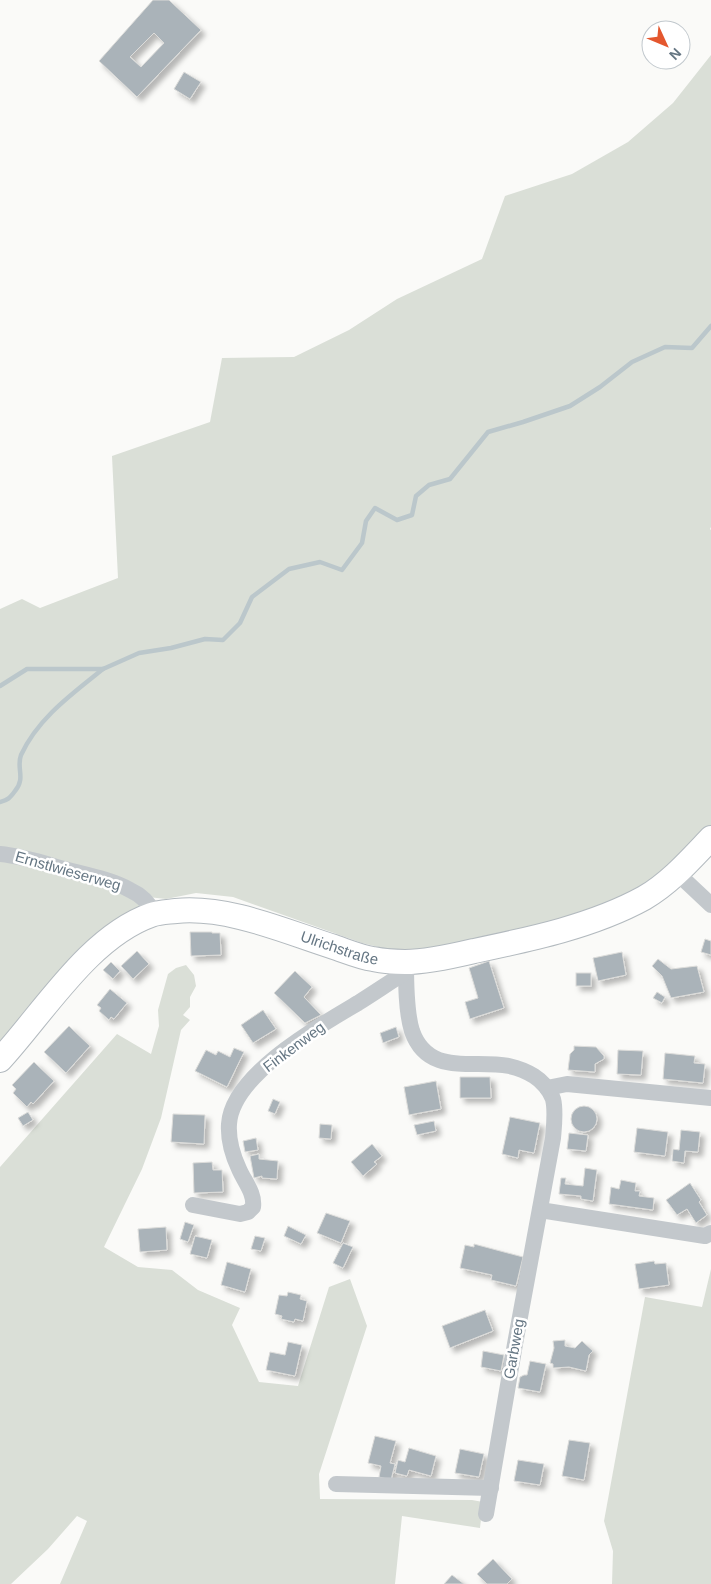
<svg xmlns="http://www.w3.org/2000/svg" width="711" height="1584" viewBox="0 0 711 1584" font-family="Helvetica,sans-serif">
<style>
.green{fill:#dadfd7}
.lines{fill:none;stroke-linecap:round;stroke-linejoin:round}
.stream{stroke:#bbc7cb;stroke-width:4.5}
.building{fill:#aab3b9;stroke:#dcdcda;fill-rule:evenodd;filter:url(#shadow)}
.secondary-casing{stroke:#b3babf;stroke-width:26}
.street{stroke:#c3c8cc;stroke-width:16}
.secondary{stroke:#fff;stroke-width:24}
.labels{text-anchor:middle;stroke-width:5;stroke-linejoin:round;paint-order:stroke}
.street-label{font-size:15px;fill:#657683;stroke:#fff}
</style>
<defs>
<filter id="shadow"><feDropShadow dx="4.5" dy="4.5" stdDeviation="2.5" flood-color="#0004"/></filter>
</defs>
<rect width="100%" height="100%" fill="#fafaf8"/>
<g class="green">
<polygon points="711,55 711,527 710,529 711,530 711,828 642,891 609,905 485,941 419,949 399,952 362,943 233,897 196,893 166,899 148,897 140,904 140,908 0,1051 0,609 22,599 40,608 118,578 112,456 210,422 222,358 294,357 349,330 397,299 482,259 505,196 572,174 628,142 673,103"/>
<polygon points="186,965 194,975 196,986 190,997 190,1007 183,1015 190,1020 181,1030 161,1118 142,1169 104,1247 138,1267 172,1270 198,1290 240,1308 232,1325 259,1382 298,1386 329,1287 350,1279 367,1326 319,1474 320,1499 472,1500 483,1502 480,1528 402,1516 395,1584 60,1584 87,1521 77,1516 48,1549 11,1584 0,1584 0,1167 117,1034 151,1054 159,1026 158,1010 168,974 176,968"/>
<polygon points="711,1269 711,1584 612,1584 613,1551 604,1521 645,1297 702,1307"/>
</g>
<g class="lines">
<g class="stream">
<polyline points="0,686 27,669 103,669 139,653 171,648 205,639 223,640 240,623 252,597 289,569 320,562 342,570 362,543 366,521 375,508 397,520 412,515 416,496 429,485 450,479 488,432 523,422 570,406 600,387 632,362 665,347 692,348 711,326"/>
<path d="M0,802C8,800 10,798 15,791C26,778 16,768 21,755C38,718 72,694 103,669"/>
</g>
</g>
<g class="building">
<path d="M153,0H169L201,30L137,97L99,61ZM154,33L164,43L141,67L130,57Z"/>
<polygon points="184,72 201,82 190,99 174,89"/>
<polygon points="190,932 212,932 212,933 220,933 221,955 191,956"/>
<polygon points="705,939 711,941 711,955 701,952"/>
<polygon points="137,951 149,964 133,979 121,966"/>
<polygon points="622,952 626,975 598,981 593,958"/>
<polygon points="658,959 671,969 697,966 704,992 671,998 662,976 652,966"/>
<polygon points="489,961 504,1008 470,1019 465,1002 478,998 469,968"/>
<polygon points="111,962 120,971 113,979 103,970"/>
<polygon points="295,971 312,987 304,997 321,1015 305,1023 274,993"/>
<rect x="576" y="973" width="15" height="13"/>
<polygon points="110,989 127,1003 114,1019 111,1017 109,1020 99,1011 101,1008 97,1005"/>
<polygon points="657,992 665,997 662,1003 653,998"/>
<polygon points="263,1010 276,1029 253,1043 241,1025"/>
<polygon points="69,1026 90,1046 66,1073 44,1052"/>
<polygon points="396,1027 399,1037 383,1043 380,1033"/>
<polygon points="574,1046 596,1047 604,1056 604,1059 595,1064 595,1072 568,1070 570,1054 574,1050"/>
<polygon points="234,1048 244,1052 227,1087 195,1071 206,1050 216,1055 218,1051 230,1057"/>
<polygon points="618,1050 643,1051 641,1075 617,1074"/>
<polygon points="665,1053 695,1056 694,1063 705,1064 703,1083 663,1079"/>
<polygon points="34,1062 54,1081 33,1104 31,1102 27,1107 13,1093 16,1089 12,1085"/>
<polygon points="460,1077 490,1077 491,1098 460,1098"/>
<polygon points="436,1081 441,1109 409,1115 404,1087"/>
<polygon points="273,1099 280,1102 275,1114 268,1111"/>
<circle cx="584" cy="1119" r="13"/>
<polygon points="28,1112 33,1120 23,1126 18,1118"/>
<polygon points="173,1114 205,1115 204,1144 171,1142"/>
<polygon points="510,1117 540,1123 534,1153 519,1150 518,1158 502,1154"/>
<polygon points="434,1121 436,1131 417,1135 414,1125"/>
<polygon points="320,1124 332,1125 331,1139 319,1138"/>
<polygon points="637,1128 668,1132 665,1156 634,1152"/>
<polygon points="681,1130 700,1132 698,1152 685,1151 684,1163 672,1161 673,1149 679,1150"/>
<polygon points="569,1133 588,1135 586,1151 567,1149"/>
<polygon points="256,1138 258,1150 245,1152 243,1141"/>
<polygon points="372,1144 382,1156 374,1162 377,1164 363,1176 351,1162"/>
<polygon points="259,1154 259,1159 278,1161 277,1179 262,1178 262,1176 254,1178 250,1156"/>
<polygon points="212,1162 213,1170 222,1170 223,1192 194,1193 193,1163"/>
<polygon points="585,1168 597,1170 593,1201 581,1199 581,1196 559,1194 561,1178 566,1178 565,1184 583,1186"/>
<polygon points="621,1180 636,1183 635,1191 640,1191 639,1196 654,1198 653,1210 609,1204 611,1187 619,1189"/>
<polygon points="690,1183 701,1200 699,1202 707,1215 696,1223 687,1209 677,1215 666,1200"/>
<polygon points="326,1213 350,1221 341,1243 317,1233"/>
<polygon points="185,1222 194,1225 188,1242 180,1239"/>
<polygon points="288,1226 306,1235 301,1244 284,1236"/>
<polygon points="166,1227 167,1250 140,1252 138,1229"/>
<polygon points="195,1236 212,1240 207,1258 190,1254"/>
<polygon points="255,1236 265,1238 261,1251 251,1249"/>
<polygon points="343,1243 353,1247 343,1268 333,1263"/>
<polygon points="474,1244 523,1257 516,1286 491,1280 492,1275 460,1268 465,1245 474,1247"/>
<polygon points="654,1261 655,1264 666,1263 669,1285 639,1289 635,1264"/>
<polygon points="227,1262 251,1269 245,1292 221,1285"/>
<polygon points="288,1292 301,1295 300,1299 307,1301 303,1321 295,1319 294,1322 281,1319 282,1316 275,1314 279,1295 287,1296"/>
<polygon points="485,1310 493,1331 450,1348 442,1326"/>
<polygon points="565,1340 565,1346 575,1348 582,1341 593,1351 589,1355 586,1371 569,1367 553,1368 553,1364 550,1363 554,1348 553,1341"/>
<polygon points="288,1342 302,1345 295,1376 266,1370 270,1352 285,1355"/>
<polygon points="483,1351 504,1355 501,1371 481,1367"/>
<polygon points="530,1361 546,1364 540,1392 518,1388 520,1377 524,1375 527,1375"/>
<polygon points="375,1436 396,1441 390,1463 395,1464 391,1480 379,1477 381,1466 368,1463"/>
<polygon points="569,1440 590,1443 584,1480 562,1476"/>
<polygon points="409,1448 436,1456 431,1476 409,1470 407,1476 395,1473 398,1460 405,1462"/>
<polygon points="460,1449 484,1454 479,1477 455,1473"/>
<polygon points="518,1460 544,1464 540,1485 514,1481"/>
<polygon points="493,1559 512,1579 507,1584 487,1584 477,1574"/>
<polygon points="452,1575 464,1584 444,1584"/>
</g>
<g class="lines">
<defs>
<g id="secondary">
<path id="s1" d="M0,1060C44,1012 89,937 151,915C159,912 168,912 176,911C228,906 284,931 334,947C346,951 360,957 373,959C383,961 395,962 405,962C426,962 453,956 474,951C531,939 593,926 644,898C670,883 691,859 711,838"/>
</g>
</defs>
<use href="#secondary" class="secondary-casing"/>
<g class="street">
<path d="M0,854C22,856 43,863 64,869C86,875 110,879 130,890C141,895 149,903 154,913"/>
<polyline points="677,873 711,905"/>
<path d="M406,963C406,982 406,1012 412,1031C428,1077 474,1059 509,1066C518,1068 526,1071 534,1076C542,1081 550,1090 553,1099C556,1111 554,1126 553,1138L515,1344L486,1514"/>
<polyline points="547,1088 567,1084 711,1098"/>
<path d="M193,1205L240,1214L248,1212L253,1207C255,1193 244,1181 239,1169C233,1156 228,1139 229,1124C232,1075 319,1026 358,1003C374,993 390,982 406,972"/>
<polyline points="540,1210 705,1236 711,1233"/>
<polyline points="336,1484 491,1488"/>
</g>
<use href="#secondary" class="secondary"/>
</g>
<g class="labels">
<g class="street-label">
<text transform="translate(68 871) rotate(16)" y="5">Ernstlwieserweg</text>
<text dy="5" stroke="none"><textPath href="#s1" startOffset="406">Ulrichstraße</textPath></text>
<text transform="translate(294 1047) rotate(-37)" y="5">Finkenweg</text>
<text transform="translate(514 1349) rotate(-80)" y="5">Garbweg</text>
</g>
</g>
<g transform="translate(666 45) rotate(134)"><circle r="24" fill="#ffffff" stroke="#c1c8cd"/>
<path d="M0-4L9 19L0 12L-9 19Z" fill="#e4572e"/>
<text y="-8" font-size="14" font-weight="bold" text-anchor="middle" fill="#657683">N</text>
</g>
</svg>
